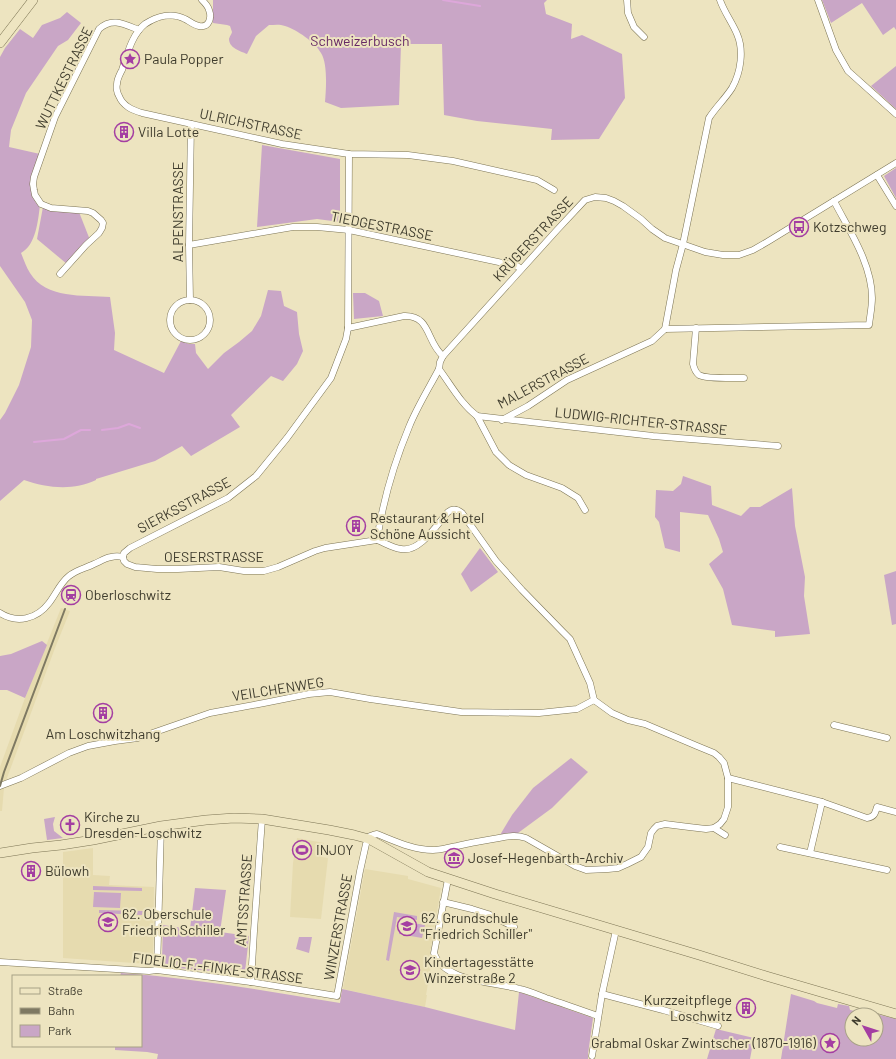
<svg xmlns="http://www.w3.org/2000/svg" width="896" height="1059" viewBox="0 0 896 1059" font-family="Barlow,sans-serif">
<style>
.built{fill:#e6dbaf}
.green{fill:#c9a6c6;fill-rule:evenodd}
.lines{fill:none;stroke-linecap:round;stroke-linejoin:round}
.stream{stroke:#dda7da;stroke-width:2}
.minor-casing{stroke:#7c7454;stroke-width:7}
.secondary-casing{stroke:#7c7454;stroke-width:10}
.minor{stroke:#fff;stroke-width:6}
.secondary{stroke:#eee5c1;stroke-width:9}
.rail{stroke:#7e7962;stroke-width:2}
.labels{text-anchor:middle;stroke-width:4;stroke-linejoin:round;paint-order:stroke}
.park-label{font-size:14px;fill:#662865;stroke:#ede4c0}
.poi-label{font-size:14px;fill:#3f3c2d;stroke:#ede4c0;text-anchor:start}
.street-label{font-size:14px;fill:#3f3c2d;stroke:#ede4c0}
</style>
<rect width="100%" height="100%" fill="#ede4c0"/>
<g class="built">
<polygon points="61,608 70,611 55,648 7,778 4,788 2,811 0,811 0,767 25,698"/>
<polygon points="297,838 324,843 322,857 328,858 321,919 290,917 293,863"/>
<polygon points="93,848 93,875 110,876 109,885 154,887 153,960 151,962 148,964 63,958 63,852"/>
<polygon points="365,869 408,876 408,879 441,888 428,965 431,966 426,995 427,995 425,1007 343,989"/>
</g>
<g class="green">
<path d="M213,0H547L544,3L546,14L572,24L571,39L582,35L622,54L625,98L599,139L551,140L552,129L477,121L444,115L442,44H401L399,105L341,108L325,102C326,90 328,64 321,53C315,42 297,30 285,26C280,24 274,25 269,25L256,36L247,54C240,51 229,48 229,39C229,38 232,33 232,32L230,26L227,25L213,23Z"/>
<polygon points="822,0 896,0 896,30 894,27 883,35 862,3 831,23"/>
<path d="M67,12L81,23L68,40L58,46L26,93L11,130L9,147L40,154L34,197L36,203L40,205C38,221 36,245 21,253C24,260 26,267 30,273C46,299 83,295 110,297L115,333L114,350L164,373L181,341L189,344H195L196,353L208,369L224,353L239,342L252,331L261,316L268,290L281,291L284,306L297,312L299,334L303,351L297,364L283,381L271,376L231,415L240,427L191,456L182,446L155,461L96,479V480C73,491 47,488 24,480L0,501V420L5,413L19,385L31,347L32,320L25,302L0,266V57L5,48L20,29L33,38L42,25L60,18Z"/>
<polygon points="896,66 896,109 871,86"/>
<polygon points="262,145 340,159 340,222 317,219 257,227"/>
<polygon points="896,168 896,198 884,176"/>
<polygon points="43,207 79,212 90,240 67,264 37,239"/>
<polygon points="353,293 365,293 379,301 383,316 354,319"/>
<polygon points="683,476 711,486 712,505 741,516 750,507 760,507 792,488 795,526 805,577 804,596 810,634 775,637 775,631 732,625 723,589 709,564 723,552 719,539 708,515 680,512 680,552 665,548 659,522 655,517 656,490 673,491 681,484"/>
<polygon points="480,548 498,572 471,592 461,574"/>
<polygon points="896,571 896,624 892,625 884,575"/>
<polygon points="42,641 47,645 25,698 7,690 0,690 0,656 11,654"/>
<polygon points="571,758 588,772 552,808 518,833 500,835 512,815 533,788"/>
<polygon points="55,817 53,824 54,831 63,838 47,840 44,819"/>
<polygon points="93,886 142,888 142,891 93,890"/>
<polygon points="195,888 226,890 220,932 249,936 245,972 243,974 167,967 162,961 163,925 190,929"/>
<polygon points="94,892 121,893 120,908 93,907"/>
<polygon points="99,910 143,911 142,915 99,913"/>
<polygon points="394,912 417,916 417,920 397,917 389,961 386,960"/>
<polygon points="401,921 425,925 422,938 399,934"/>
<polygon points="299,937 312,937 309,953 296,949"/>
<path d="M121,973C194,978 267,991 340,1003L342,989L425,1007L515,1030L519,992L593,1018L588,1054V1059H157L158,1054L147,1052L115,1050V1046H141V976H120Z"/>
<path d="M791,994L814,1001L817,1003L837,1008L838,1004L849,1006L850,1010L855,1011L857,1009L896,1019V1059H781ZM852,1015H876V1039H852Z"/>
<polygon points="716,1029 754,1038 750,1059 707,1059"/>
</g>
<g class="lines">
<g class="stream">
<polyline points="443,0 480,6"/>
<polyline points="102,430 118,428 129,424 140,428"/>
<polyline points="34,442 64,439 81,430 90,430"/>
</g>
<defs>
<g id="minor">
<path d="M202,0C205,3 208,6 209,10C212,18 209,28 199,26C194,25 189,21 185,19C172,12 157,16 145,24C132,34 127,55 122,70C120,74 117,79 117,84C116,87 117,93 119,96C123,106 132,110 142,113L282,144L349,154L408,155L453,161L537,180L554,190"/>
<polyline points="627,0 628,13 634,27 644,37"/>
<polyline points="818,0 836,50 848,71 896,114"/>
<polyline points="877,175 896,206"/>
<polyline points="189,245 293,227 317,227 349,230 517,266 521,269"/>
<path d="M60,274L86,245L99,233L102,228L103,223L101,220L93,213L88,211L51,208L41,204L35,195L34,190L33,184L34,177L55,117L99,29C112,17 124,24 139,30"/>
<circle cx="190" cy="320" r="20"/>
<polyline points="190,300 189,245 191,124"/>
<path d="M348,328L404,316C431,315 426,342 443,356"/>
<path d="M696,328L693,364C694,368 695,372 699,375C705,379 735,378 744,378"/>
<path d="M665,329L676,270L683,244L709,118C716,107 725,99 732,88C741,72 744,50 737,34C732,22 724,12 720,0"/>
<path d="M439,369C451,385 461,404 477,416L653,436L778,446"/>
<polyline points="477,416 496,452 509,465 526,475 562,488 578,498 585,510"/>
<path d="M502,420L528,406L567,380L652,341L665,329L869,325C870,316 872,307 872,298C872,264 849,230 834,201"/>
<path d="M377,540C383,501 394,463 409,427C417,407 429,388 439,369L440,362L443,356L557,230L585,200L595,197L606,198L614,201L623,206L641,219L652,229L665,238L705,252L723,255H739L753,250L767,242L896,163"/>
<path d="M377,540C385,543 393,548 401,549C420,553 437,524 448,512C453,508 457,509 462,513L496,561L522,590L562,631L570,639L590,683L594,700"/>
<polyline points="123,557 124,553 130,548 228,498 256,476 287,438 331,378 346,339 348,328 349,154"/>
<polyline points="123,557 124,561 127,564 135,567 157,569 178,569 219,567 244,571 264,571 278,567 315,551 325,548 377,540"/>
<path d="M0,613C17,624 37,619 49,603C56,594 60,583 69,576C76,570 86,568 94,564C99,562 105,558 111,557C115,556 119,556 123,557"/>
<polyline points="834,725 887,738"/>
<path d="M728,778L822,802L867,818C874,817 875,814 877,807L896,812"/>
<polyline points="0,786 21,778 69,753 88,746 115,741 138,738 210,713 264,703 309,694 330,692 370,699 461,712 539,713 577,709 594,700"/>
<polyline points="714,828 725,835"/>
<polyline points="780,847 887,870"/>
<polyline points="810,853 822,802"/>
<path d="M448,879L434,953C443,982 495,982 520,989C529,991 538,995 546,998C564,1004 581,1010 598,1016"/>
<polyline points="443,902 472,909 488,914 514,927"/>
<path d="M0,962L149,971L157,970L251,982L337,996L360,871L366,844L370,836L373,835L377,834C395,841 413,850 433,850C441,850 449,847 457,846C469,843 481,841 493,839C506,837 514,834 526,838L575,866L586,870L608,869L618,868L627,864L641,857L648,847L651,833L654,829L657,826L665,824L689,827L706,829L714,828L720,824L724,819L728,807V778L724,763L719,757L714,753L697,746L645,724L628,720L612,713L594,700"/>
<polyline points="157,970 161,826"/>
<polyline points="251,982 254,931 262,819"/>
<polyline points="602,994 663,1010 718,1026"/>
<polyline points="592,1056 602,994 616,930"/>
</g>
<g id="secondary">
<polyline points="0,43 33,0"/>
<polyline points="0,853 32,848 61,845 93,840 161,826 206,820 234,818 262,819 329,830 354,835 369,839 428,872 495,894 699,955 766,976 896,1014"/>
</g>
</defs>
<use href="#minor" class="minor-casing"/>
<use href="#secondary" class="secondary-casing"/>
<use href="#minor" class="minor"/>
<use href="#secondary" class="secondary"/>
<polyline class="rail" points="0,786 4,772 65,609"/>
</g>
<defs>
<symbol id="sight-ring" viewBox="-11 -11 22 22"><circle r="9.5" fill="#ede4c0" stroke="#a43ea2" stroke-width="1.5"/><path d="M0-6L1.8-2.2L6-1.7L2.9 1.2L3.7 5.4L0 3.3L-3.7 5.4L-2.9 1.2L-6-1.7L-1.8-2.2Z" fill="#a43ea2"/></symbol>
<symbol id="building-ring" viewBox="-11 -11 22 22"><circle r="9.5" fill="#ede4c0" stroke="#a43ea2" stroke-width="1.5"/><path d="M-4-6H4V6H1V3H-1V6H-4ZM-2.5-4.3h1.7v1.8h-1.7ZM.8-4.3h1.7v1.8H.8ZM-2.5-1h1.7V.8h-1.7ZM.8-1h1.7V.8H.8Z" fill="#a43ea2"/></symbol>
<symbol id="bus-ring" viewBox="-11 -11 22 22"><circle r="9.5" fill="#ede4c0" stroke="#a43ea2" stroke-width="1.5"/><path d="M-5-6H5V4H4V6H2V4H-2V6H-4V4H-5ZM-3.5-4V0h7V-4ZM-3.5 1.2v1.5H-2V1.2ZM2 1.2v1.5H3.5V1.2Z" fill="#a43ea2"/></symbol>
<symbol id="station-ring" viewBox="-11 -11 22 22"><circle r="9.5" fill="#ede4c0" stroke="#a43ea2" stroke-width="1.5"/><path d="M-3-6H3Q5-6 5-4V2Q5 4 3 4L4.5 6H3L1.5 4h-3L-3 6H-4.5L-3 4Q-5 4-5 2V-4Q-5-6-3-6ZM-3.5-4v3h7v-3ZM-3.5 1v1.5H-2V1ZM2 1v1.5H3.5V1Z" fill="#a43ea2"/></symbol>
<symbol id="church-ring" viewBox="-11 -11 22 22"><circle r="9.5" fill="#ede4c0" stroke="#a43ea2" stroke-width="1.5"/><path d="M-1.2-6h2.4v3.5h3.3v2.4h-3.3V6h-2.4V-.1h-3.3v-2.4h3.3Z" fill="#a43ea2"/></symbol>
<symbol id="stadium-ring" viewBox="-11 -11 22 22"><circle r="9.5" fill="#ede4c0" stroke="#a43ea2" stroke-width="1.5"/><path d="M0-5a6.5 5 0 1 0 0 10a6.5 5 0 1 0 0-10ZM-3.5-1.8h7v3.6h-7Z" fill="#a43ea2"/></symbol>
<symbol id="museum-ring" viewBox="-11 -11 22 22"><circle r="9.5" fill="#ede4c0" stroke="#a43ea2" stroke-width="1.5"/><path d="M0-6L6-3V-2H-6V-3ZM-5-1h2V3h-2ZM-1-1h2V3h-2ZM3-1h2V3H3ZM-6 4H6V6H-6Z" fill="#a43ea2"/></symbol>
<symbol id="school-ring" viewBox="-11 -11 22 22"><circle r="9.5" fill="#ede4c0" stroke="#a43ea2" stroke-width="1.5"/><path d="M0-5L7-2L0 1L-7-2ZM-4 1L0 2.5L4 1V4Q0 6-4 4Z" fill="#a43ea2"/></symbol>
</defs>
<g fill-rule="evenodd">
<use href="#sight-ring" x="119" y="48" width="22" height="22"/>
<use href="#building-ring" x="113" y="121" width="22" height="22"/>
<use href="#bus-ring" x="788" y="216" width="22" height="22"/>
<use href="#building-ring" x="345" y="515" width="22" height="22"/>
<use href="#station-ring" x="60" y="584" width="22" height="22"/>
<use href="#building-ring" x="92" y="702" width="22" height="22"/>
<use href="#church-ring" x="59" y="814" width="22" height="22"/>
<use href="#stadium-ring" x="291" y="839" width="22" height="22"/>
<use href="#museum-ring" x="443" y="847" width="22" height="22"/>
<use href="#building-ring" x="20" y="860" width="22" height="22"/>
<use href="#school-ring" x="97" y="911" width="22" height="22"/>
<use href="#school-ring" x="396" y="915" width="22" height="22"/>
<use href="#school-ring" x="399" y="959" width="22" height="22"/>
<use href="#building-ring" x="735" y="997" width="22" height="22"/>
<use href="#sight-ring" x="819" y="1032" width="22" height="22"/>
</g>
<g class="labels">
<g class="park-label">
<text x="360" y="46">Schweizerbusch</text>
</g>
<g class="poi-label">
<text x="144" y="64">Paula Popper</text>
<text x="138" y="137">Villa Lotte</text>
<text x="813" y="232">Kotzschweg</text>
<text x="370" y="523">Restaurant &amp; Hotel<tspan x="370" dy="16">Schöne Aussicht</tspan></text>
<text x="85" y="600">Oberloschwitz</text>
<text x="103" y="739" text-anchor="middle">Am Loschwitzhang</text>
<text x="84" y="822">Kirche zu<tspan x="84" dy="16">Dresden-Loschwitz</tspan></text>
<text x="316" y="855">INJOY</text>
<text x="468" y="863">Josef-Hegenbarth-Archiv</text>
<text x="45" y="876">Bülowh</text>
<text x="122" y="919">62. Oberschule<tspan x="122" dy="16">Friedrich Schiller</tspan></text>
<text x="421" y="923">62. Grundschule<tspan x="421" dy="16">"Friedrich Schiller"</tspan></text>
<text x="424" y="967">Kindertagesstätte<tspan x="424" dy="16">Winzerstraße 2</tspan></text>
<text x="732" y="1005" text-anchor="end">Kurzzeitpflege<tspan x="732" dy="16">Loschwitz</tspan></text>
<text x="816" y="1048" text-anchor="end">Grabmal Oskar Zwintscher (1870-1916)</text>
</g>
<g class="street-label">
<text transform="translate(64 78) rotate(-64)" y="5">WUTTKESTRASSE</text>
<text transform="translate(251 124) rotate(12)" y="5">ULRICHSTRASSE</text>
<text transform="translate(178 212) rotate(-90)" y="5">ALPENSTRASSE</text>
<text transform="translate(382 226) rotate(11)" y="5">TIEDGESTRASSE</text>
<text transform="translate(533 239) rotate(-47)" y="5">KRÜGERSTRASSE</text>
<text transform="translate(543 381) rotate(-28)" y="5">MALERSTRASSE</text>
<text transform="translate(641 421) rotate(6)" y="5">LUDWIG-RICHTER-STRASSE</text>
<text transform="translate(184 505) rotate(-28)" y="5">SIERKSSTRASSE</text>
<text x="214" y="562">OESERSTRASSE</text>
<text transform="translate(278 689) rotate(-9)" y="5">VEILCHENWEG</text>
<text transform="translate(244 900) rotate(-86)" y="5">AMTSSTRASSE</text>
<text transform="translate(338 927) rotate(-80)" y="5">WINZERSTRASSE</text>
<text transform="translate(218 968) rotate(7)" y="5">FIDELIO-F.-FINKE-STRASSE</text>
</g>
</g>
<rect x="12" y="975" width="130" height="72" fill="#ede4c0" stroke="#a7a185"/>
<rect x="20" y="988" width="20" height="6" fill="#eee5c1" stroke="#a7a185"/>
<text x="48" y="995" font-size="12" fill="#3f3c2d">Straße</text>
<rect x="20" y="1008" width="20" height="6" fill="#7e7962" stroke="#a7a185"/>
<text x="48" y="1015" font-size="12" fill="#3f3c2d">Bahn</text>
<rect x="20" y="1025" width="20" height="12" fill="#c9a6c6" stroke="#a7a185"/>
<text x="48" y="1035" font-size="12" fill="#3f3c2d">Park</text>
<g transform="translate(864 1027) rotate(309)"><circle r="19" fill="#ede4c0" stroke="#a7a185"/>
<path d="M0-3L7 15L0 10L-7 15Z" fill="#a43ea2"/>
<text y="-6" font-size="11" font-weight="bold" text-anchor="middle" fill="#3f3c2d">N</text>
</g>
</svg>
